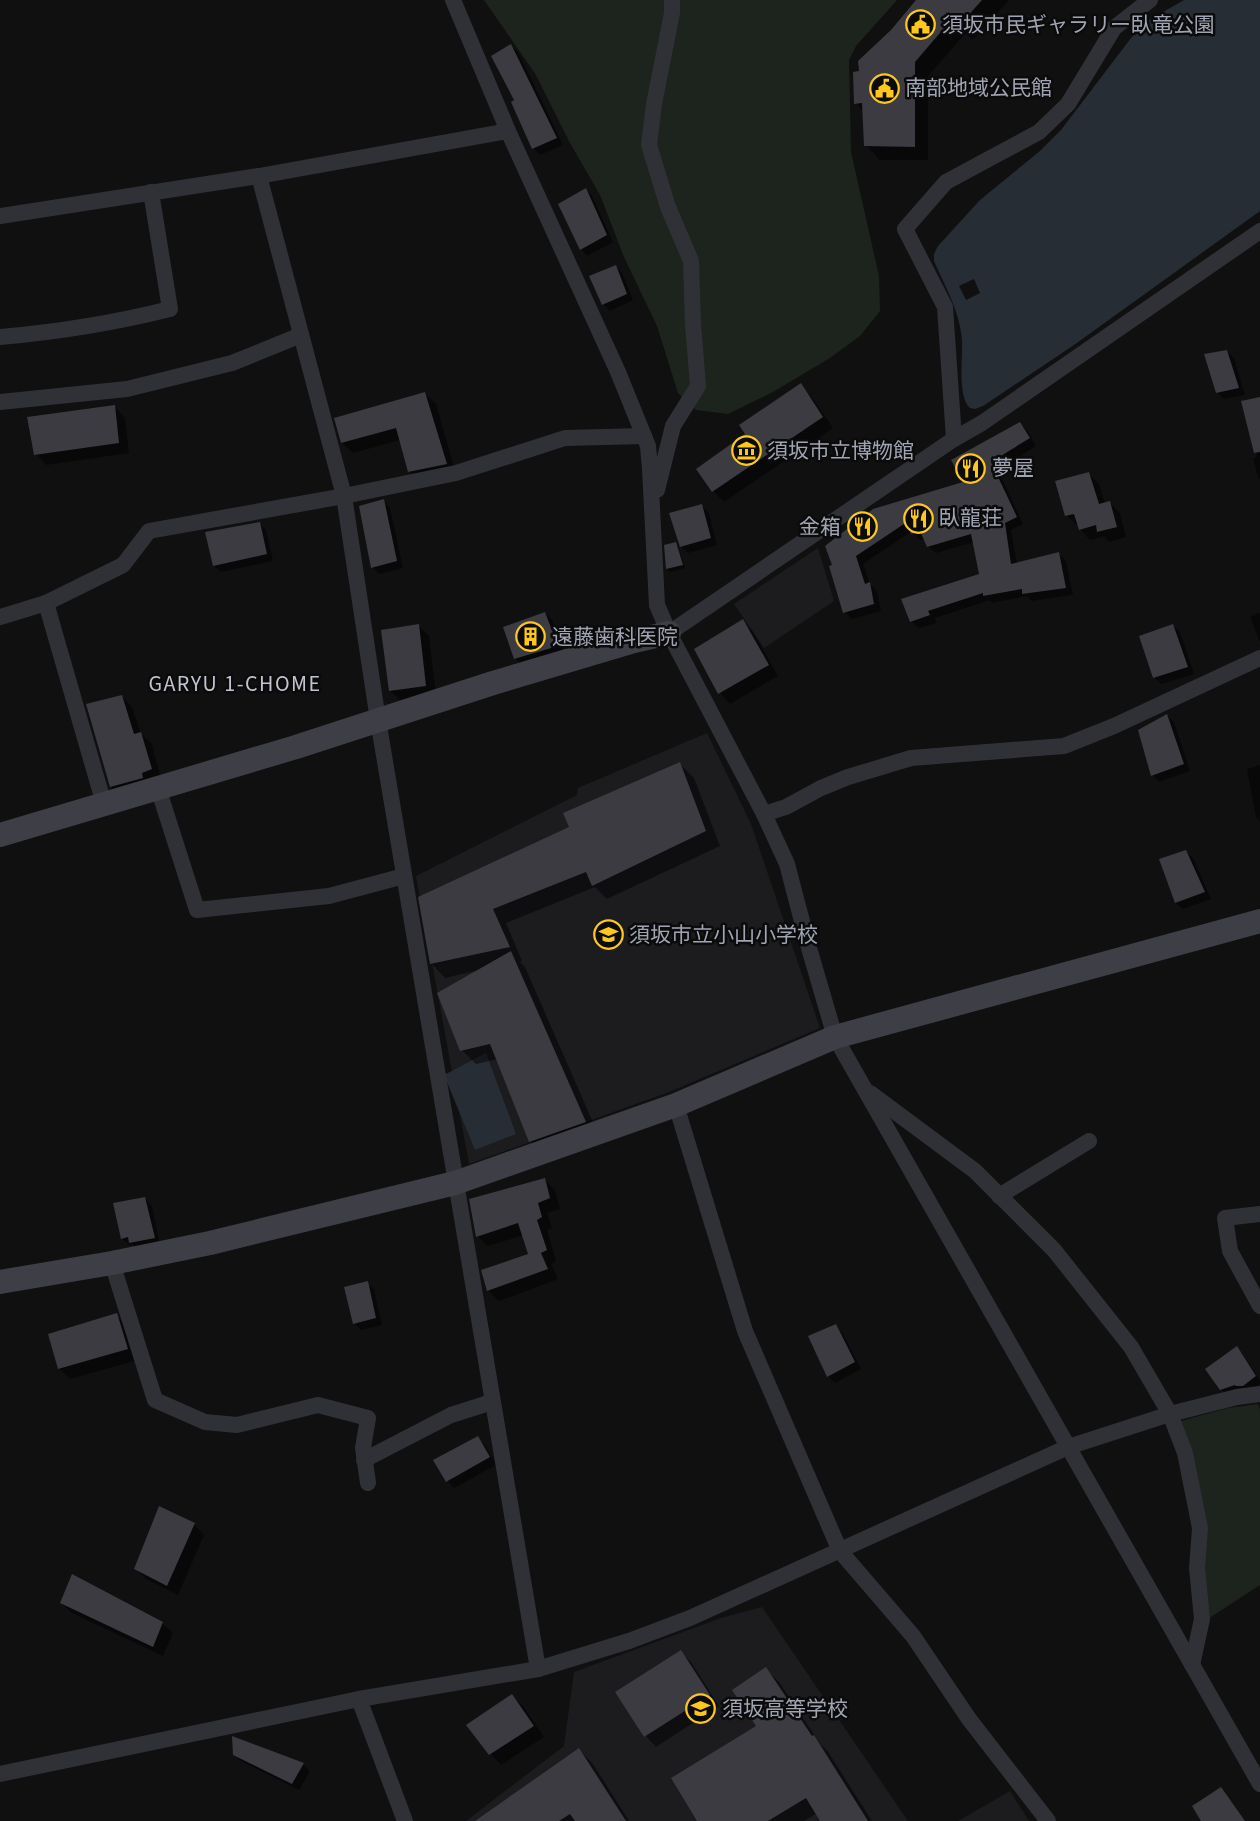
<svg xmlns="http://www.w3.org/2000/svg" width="1260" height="1821" viewBox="0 0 1260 1821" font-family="'Source Sans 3','Noto Sans JP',sans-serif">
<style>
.built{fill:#1c1c1e}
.green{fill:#1c241d}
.water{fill:#262d35;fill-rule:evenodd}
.shadow{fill:#0007}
.building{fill:#3b3b41}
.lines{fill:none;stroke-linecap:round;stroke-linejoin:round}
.street{stroke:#303136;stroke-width:16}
.secondary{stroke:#3e3f46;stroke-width:24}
.labels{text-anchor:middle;stroke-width:5;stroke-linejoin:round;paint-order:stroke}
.poi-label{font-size:21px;fill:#a0a4b3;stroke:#0b0b0c;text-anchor:start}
.neighbourhood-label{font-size:22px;letter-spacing:1.5px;fill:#c1c3cf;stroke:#0b0b0c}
</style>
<rect width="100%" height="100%" fill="#101011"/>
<g class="built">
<polygon points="818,548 834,601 764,648 734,604"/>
<polygon points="707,733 751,824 820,1028 669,1092 469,1164 416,876 577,795 578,788"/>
<polygon points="762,1607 908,1821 466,1821 564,1746 574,1672 721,1618"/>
<polygon points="1010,1791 1029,1821 958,1821"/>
</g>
<g class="green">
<polygon points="484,0 897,0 856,46 849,60 851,152 879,276 880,311 860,336 830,358 773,392 728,414 696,410 678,393 657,326 624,257 600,195 570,143 536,75"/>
<polygon points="1258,1404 1260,1410 1260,1585 1208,1619 1181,1421 1228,1408"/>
</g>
<g class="water">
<path d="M1184,0H1260V211L1074,345L983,406L975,409L970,408C957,396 963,357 962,340C960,312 945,286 934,261V254L938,246L980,200L1040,151L1061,130L1131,38L1149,20ZM974,279L980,293L966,300L959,286Z"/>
<polygon points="486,1053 516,1134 475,1150 444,1075"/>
</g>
<g class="shadow">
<polygon points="918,0 1009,0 973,40 966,33 928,76 928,160 880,160 866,145 864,112 856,103 861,73 892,31"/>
<polygon points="511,46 518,52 563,145 540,155 533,148 516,101"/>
<polygon points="586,189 592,196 613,242 587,256 581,249"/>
<polygon points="615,266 622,273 633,300 610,311 603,304"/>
<polygon points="1227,351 1234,358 1245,395 1224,399 1217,393"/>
<polygon points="801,385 811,396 833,428 724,502 713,491 747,434"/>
<polygon points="425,394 436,404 456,474 420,482 409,471 400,440 353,453 342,443"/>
<polygon points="1260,398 1260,479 1258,477 1253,458 1257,457 1243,403"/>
<polygon points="115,407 125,418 129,453 46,465 36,454"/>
<polygon points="1020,424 1028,431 1036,446 998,470 1023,524 1011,530 1017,564 1059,554 1066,561 1073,595 1031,601 1027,596 992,603 990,600 935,618 936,623 919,628 911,621 981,575 974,542 936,553 928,546 925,539 920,540 912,531 863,564 870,584 877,591 881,611 852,619 845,612 831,567 965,483"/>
<polygon points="1088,473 1099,484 1105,504 1110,503 1120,513 1126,537 1109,542 1104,536 1090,540 1080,529 1079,525 1077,525 1066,515"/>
<polygon points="384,501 390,508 403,568 379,574 372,567"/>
<polygon points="702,506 709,513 717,545 688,553 681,546"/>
<polygon points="259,523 266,530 273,561 221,572 214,566"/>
<polygon points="675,544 678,547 685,568 670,572 667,569 666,547"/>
<polygon points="545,613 552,620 564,653 522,665 515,658"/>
<polygon points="1260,613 1260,642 1250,617"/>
<polygon points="742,621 753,632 778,676 730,704 720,693 696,649"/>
<polygon points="418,625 429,636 436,696 401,701 390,691"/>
<polygon points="1173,626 1180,632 1194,674 1161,684 1154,677"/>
<polygon points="122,696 132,707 141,734 152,744 161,780 122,797 111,787 88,705"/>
<polygon points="1167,716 1174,722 1190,771 1159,782 1153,776 1139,730"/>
<polygon points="680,764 694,778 720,846 607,899 595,887 506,923 522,961 520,962 525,967 599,1136 544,1155 530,1141 498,1059 476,1064 462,1050 479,970 445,978 431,963 571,828"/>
<polygon points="1260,765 1260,821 1256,817 1247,769"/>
<polygon points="1186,852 1193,858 1211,899 1183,909 1176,903 1161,860"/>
<polygon points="545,1180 555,1190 560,1209 547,1213 552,1228 547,1230 556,1261 551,1264 558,1279 499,1301 488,1290 530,1254 524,1235 488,1246 477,1236"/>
<polygon points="145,1199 152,1206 160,1244 137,1249 132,1244 129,1245 122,1238"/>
<polygon points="367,1283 374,1289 382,1325 361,1330 354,1323"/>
<polygon points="116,1315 127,1326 138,1360 70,1379 59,1368"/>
<polygon points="835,1326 842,1332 861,1369 835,1383 828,1376"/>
<polygon points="1237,1348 1243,1355 1260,1380 1260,1384 1250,1392 1228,1396 1221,1389"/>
<polygon points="478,1438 485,1445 496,1465 454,1488 447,1481"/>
<polygon points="194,1524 204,1535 178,1595 146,1579 136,1569"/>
<polygon points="61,1603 162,1623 173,1633 163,1656 72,1613"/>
<polygon points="680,1652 691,1662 719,1706 656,1747 646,1736 617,1693"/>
<polygon points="766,1669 779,1682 821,1745 827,1750 872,1821 822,1821 817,1813 804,1821 699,1821 758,1726"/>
<polygon points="512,1696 523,1706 544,1737 501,1765 491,1754 468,1725"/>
<polygon points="579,1750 593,1764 629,1821 478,1821"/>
<polygon points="234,1754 303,1764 310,1771 299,1790 241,1761"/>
</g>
<g class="building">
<polygon points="916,0 982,0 958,27 951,20 915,62 915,147 864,146 862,103 854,104 853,72 859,71 858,61 891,30"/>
<polygon points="511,44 557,138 532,149 511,102 514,100 491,56"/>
<polygon points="586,188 607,235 580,250 558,204"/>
<polygon points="616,265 627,294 602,305 589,276"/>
<polygon points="1227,350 1239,388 1216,393 1204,354"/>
<polygon points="801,383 823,417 712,492 696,469 745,434 739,425"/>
<polygon points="425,392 447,464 408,472 396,428 341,443 334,418"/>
<polygon points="1260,397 1260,452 1254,453 1241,401"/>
<polygon points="115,405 119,443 34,455 27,417"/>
<polygon points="1020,422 1030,438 991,462 1017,517 1005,523 1011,564 1059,552 1066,588 1022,594 1022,589 983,596 983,593 928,611 930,615 910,622 901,599 979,574 971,534 927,547 920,531 911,534 907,522 856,556 865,584 870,582 874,604 843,613 829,566 832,565 825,546 873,509 963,482 951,460"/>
<polygon points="1089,472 1099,504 1110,501 1117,527 1097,532 1096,525 1079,530 1074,514 1065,516 1055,481"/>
<polygon points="384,499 397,561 371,568 359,506"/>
<polygon points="702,504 711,538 680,547 669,513"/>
<polygon points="260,522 267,554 213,566 205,532"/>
<polygon points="676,542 683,565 666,569 664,545"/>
<polygon points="545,612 558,646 514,659 503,627"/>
<polygon points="743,619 769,665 718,694 694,649"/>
<polygon points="419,624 426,686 389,691 381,630"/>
<polygon points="1173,624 1188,667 1153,678 1139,636"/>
<polygon points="122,695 134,734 141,732 152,769 142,773 143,778 110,787 86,704"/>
<polygon points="1167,714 1184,764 1151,776 1138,730"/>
<polygon points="680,762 706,831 592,886 586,872 493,909 510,947 430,964 418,897 569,827 563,813"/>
<polygon points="1186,850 1205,892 1175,903 1159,859"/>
<polygon points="511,951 586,1122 529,1142 490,1044 460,1051 437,993"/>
<polygon points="545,1178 550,1198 538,1203 542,1217 537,1220 547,1250 541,1253 548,1269 487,1291 481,1270 528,1254 518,1223 476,1237 469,1199"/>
<polygon points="145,1197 155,1238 129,1243 128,1237 121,1239 113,1203"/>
<polygon points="368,1281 376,1318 353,1324 344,1287"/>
<polygon points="117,1313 128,1349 58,1369 48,1334"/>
<polygon points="836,1324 855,1362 827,1377 808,1336"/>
<polygon points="1237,1346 1256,1376 1243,1386 1236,1386 1235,1385 1220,1390 1205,1369"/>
<polygon points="478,1436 490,1457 446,1482 433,1460"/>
<polygon points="159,1506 195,1523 167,1586 134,1569"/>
<polygon points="72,1574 163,1622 153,1647 60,1603"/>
<polygon points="681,1650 710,1695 644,1737 615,1692"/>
<polygon points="766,1667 812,1736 814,1735 868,1821 820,1821 806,1798 768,1821 697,1821 671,1778 756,1726 732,1690"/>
<polygon points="512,1694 534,1726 489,1755 466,1725"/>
<polygon points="232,1736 304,1763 292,1784 233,1755"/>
<polygon points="579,1748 626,1821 575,1821 570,1814 559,1821 475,1821"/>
<polygon points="1221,1787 1245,1821 1201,1821 1192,1806"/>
</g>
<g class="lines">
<g class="street">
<polyline points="453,0 508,131 618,372 648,446 650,469 657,605 669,633 764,814 787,864 809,948 835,1037 1260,1784"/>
<polyline points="259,176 344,496 378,720 538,1669"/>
<polyline points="0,216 259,176 508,131"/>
<path d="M0,337C58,332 114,323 170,309L151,192"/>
<polyline points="0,402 127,389 232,363 301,335"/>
<polyline points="954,439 945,307 905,229 946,182 1039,132 1068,104 1114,28 1150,0"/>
<polyline points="657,490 673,426 698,386 693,324 691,261 668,207 649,145 654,104 672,13 672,0"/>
<polyline points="46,603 123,565 149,531 344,496 456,473 565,438 644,436"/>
<polyline points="0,617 46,603 104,804"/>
<polyline points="669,633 954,439 982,423 1260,231"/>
<polyline points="158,788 197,910 329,896 404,876"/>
<polyline points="764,814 786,807 821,788 848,777 911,758 1064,746 1114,726 1260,658"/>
<polyline points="870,1093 975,1171 1054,1250 1131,1347 1170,1414 1185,1453 1200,1528 1197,1568 1202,1619 1192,1665"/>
<polyline points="676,1105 745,1331 840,1551 913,1636 969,1719 1048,1821"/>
<polyline points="999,1196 1089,1141"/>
<polyline points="1260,1214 1225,1218 1230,1251 1260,1306"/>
<polyline points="112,1263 155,1400 205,1422 237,1425 318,1405 368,1418 363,1448 368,1483"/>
<polyline points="364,1460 451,1415 492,1402"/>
<polyline points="359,1699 405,1821"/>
<polyline points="0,1774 359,1699 538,1669 629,1641 690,1618 1068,1447 1170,1414 1237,1397 1260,1394"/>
</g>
<g class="secondary">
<polyline points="0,835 296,747 493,683 634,641 669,633"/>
<polyline points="0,1282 112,1263 210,1243 455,1183 676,1105 835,1037 1260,921"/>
</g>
</g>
<defs>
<symbol id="civic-ring" viewBox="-11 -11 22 22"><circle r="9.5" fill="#0b0b0c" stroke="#fdc71c" stroke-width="1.5"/><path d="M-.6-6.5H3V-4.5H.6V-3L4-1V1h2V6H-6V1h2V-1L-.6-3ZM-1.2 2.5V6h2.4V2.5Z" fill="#fdc71c"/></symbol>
<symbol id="museum-ring" viewBox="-11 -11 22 22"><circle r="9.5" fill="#0b0b0c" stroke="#fdc71c" stroke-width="1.5"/><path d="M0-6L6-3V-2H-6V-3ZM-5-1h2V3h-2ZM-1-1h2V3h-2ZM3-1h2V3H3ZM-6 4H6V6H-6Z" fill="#fdc71c"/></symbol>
<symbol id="restaurant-ring" viewBox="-11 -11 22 22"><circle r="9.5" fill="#0b0b0c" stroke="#fdc71c" stroke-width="1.5"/><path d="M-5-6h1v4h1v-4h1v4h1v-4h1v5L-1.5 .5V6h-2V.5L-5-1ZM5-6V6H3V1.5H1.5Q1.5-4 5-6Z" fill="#fdc71c"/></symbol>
<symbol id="building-ring" viewBox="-11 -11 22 22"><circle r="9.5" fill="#0b0b0c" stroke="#fdc71c" stroke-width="1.5"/><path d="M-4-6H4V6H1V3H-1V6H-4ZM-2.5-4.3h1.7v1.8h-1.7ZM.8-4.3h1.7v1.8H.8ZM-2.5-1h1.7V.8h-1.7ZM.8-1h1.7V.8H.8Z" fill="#fdc71c"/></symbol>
<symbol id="school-ring" viewBox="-11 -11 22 22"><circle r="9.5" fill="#0b0b0c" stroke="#fdc71c" stroke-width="1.5"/><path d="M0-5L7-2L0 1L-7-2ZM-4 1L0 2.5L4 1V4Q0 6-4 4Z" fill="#fdc71c"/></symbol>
</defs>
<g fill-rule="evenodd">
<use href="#civic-ring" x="904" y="8" width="33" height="33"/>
<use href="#civic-ring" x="868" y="72" width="33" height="33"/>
<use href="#museum-ring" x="730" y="434" width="33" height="33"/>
<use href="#restaurant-ring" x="954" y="452" width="33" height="33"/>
<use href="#restaurant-ring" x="902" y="502" width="33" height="33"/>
<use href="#restaurant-ring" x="846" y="510" width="33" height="33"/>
<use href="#building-ring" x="514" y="620" width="33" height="33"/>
<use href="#school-ring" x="592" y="918" width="33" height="33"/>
<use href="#school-ring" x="684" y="1692" width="33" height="33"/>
</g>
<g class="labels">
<g class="poi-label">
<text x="942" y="32">須坂市民ギャラリー臥竜公園</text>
<text x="905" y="95">南部地域公民館</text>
<text x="767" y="458">須坂市立博物館</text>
<text x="992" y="475">夢屋</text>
<text x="939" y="525">臥龍荘</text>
<text x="841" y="534" text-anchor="end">金箱</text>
<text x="552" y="644">遠藤歯科医院</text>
<text x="629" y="942">須坂市立小山小学校</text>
<text x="722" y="1716">須坂高等学校</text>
</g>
<g class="neighbourhood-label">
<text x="235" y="691">GARYU 1-CHOME</text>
</g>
</g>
</svg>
